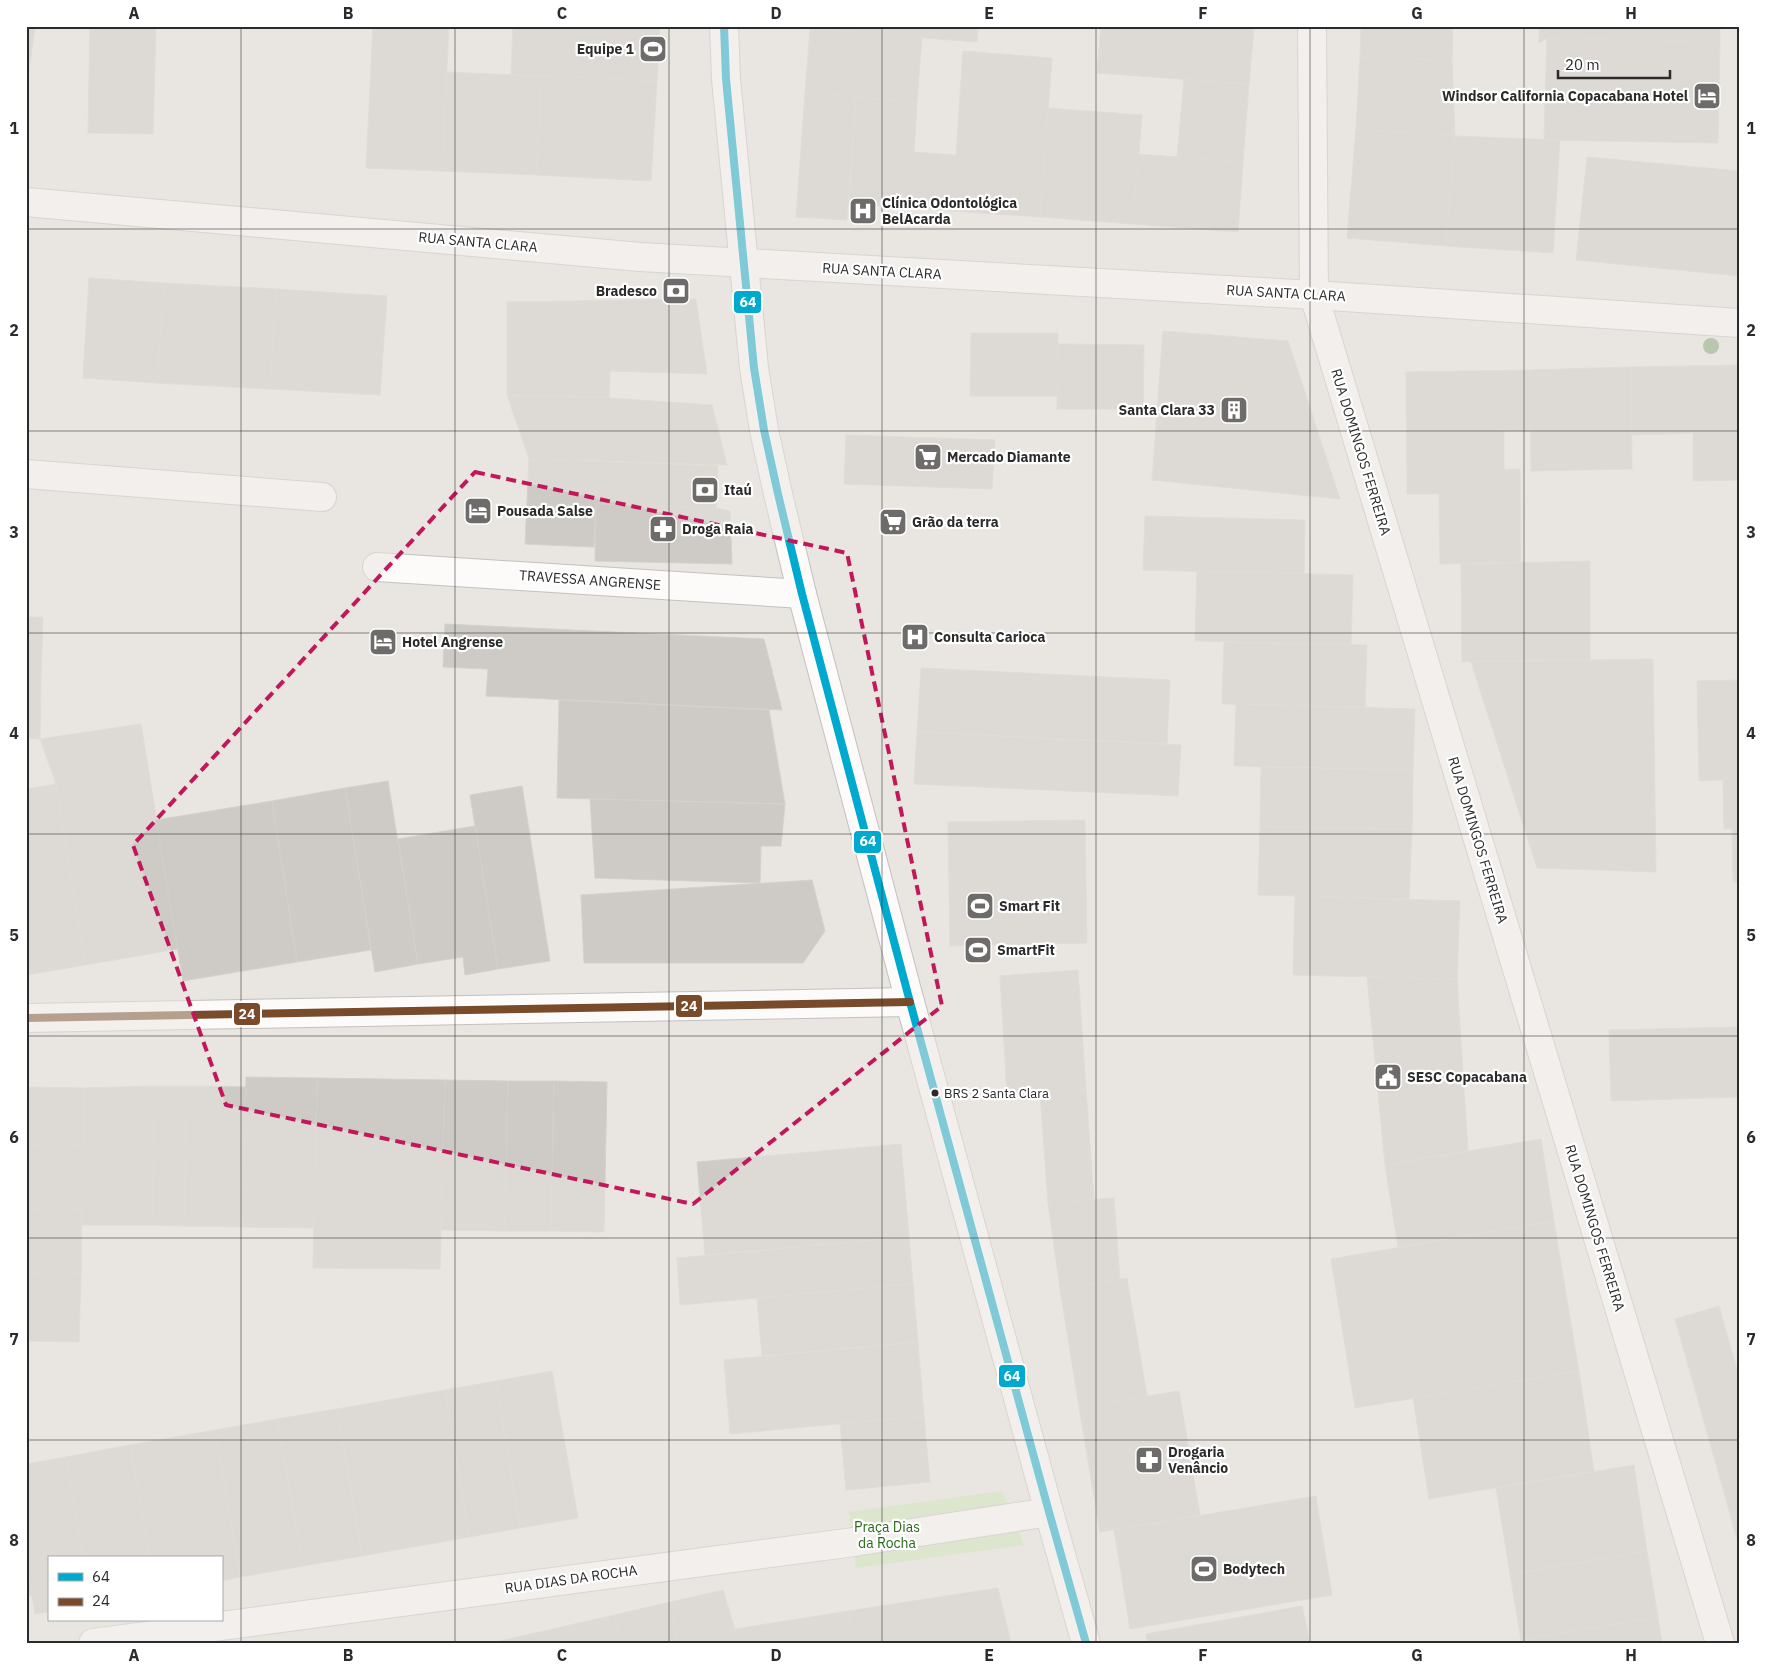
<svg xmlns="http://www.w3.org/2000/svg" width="1765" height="1669" viewBox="0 0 1765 1669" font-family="'IBM Plex Sans',sans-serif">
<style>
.green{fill:#cae6b7}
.building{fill:#cecbc7;stroke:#d4d1cc}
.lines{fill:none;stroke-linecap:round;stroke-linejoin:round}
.pedestrian-casing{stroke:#c2c1c2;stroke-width:30}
.minor-casing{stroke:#c2c1c2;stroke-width:30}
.secondary-casing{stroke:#c2c1c2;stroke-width:30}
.pedestrian{stroke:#fcfbfa;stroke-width:28}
.minor{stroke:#fcfbfa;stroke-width:28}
.secondary{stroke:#fcfbfa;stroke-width:28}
.bus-1-casing{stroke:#fff;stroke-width:11}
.bus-2-casing{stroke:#fff;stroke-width:11}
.bus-1{stroke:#00a9ce;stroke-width:8}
.bus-2{stroke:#7a4b2a;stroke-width:8}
.tree{fill:#7fa271}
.marked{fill:none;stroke:#c2185b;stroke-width:4;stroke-dasharray:10 6;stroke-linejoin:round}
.grid{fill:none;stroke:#2b2b2b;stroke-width:1;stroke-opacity:0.55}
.bus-dot{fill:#2b2b2b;stroke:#fff;stroke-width:2}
.labels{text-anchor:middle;stroke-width:4.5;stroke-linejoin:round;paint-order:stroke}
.bus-label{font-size:13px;fill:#2b2b2b;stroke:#fff;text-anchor:start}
.poi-label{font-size:14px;font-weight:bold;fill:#2b2b2b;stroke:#fff;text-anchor:start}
.street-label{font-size:14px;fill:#2b2b2b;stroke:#fff}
.park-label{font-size:14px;fill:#286b17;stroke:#fff}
.line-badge{stroke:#fff;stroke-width:2}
.badge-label{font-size:14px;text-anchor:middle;font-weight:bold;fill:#fff}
.neatline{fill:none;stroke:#2b2b2b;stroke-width:2}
.grid-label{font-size:16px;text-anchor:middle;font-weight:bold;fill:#2b2b2b}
</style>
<rect width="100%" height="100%" fill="#e9e5e0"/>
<polygon class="green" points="1002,1491 1024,1545 856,1568 849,1512"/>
<g class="building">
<polygon points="26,26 35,26 26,92"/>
<polygon points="90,26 156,26 153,134 88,133"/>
<polygon points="373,26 449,26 442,171 366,168"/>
<polygon points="513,26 660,26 657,81 511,75"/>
<polygon points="810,26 978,26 977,42 810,29"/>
<polygon points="1101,26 1254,28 1249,84 1097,73"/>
<polygon points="1361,26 1453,26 1452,60 1360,57"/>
<polygon points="1539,26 1720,26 1720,42 1547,38 1539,43"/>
<polygon points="810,29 922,37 917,102 805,93"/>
<polygon points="1547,38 1720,42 1718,143 1544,140"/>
<polygon points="963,51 1052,58 1040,217 849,204 856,97 917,102 914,152 956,155"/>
<polygon points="1360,57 1452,60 1455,136 1356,129"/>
<polygon points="447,72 542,76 536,175 442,171"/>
<polygon points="542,76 657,81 651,181 536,175"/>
<polygon points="1184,79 1249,84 1243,162 1177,157"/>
<polygon points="805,93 856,97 847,220 796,217"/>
<polygon points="1048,108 1142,115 1133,224 1040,217"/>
<polygon points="1356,129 1455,136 1446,246 1347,238"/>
<polygon points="1455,136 1560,140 1553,253 1446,246"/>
<polygon points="1138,154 1243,162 1238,232 1133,224"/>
<polygon points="1587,157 1739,171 1739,276 1576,260"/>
<polygon points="89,278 164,283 157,383 83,378"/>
<polygon points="164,283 276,289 270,389 157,383"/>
<polygon points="276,289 387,296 380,395 270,389"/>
<polygon points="696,299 707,374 610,371 609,398 507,395 507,302"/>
<polygon points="1163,331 1288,341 1340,499 1152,480"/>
<polygon points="971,333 1058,333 1057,396 970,396"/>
<polygon points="1058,344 1144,345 1143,409 1057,409"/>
<polygon points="1739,365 1739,480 1693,481 1693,433 1632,435 1631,367"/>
<polygon points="1631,367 1632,469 1531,471 1530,370"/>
<polygon points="1530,370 1531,431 1504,431 1504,470 1407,472 1406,372"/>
<polygon points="507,395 609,398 712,405 727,465 529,459"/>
<polygon points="846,435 995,440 992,489 844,484"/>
<polygon points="529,459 718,466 716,508 596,504 594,547 525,544"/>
<polygon points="1520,469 1521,562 1440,564 1439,494 1407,494 1407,472"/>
<polygon points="596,504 716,508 730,511 732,564 595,561"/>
<polygon points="1145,516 1305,520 1304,574 1143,570"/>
<polygon points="1590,561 1590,660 1462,662 1461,564"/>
<polygon points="1197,571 1353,575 1351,645 1195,641"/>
<polygon points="26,617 43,617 41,677 26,676"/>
<polygon points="445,624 764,639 782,710 486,696 488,669 443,667"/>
<polygon points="1224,642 1367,645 1365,707 1222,704"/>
<polygon points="1653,659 1656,872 1537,868 1471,662"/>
<polygon points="921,668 1170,680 1167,744 917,732"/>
<polygon points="26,676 41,677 40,739 26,738"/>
<polygon points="1739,680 1739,779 1699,781 1697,681"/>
<polygon points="559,700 769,710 785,804 557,798"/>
<polygon points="1236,704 1415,709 1413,770 1234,766"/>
<polygon points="141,724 178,949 85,965 56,784 40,739"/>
<polygon points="917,732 1181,745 1178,796 914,784"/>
<polygon points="1261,767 1413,770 1412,830 1260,826"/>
<polygon points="1739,779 1739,829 1724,829 1723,780"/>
<polygon points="388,781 418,964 375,972 345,788"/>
<polygon points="56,784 85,965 26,975 26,789"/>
<polygon points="522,786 550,961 498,969 470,795"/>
<polygon points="345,788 371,950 297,962 272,801"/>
<polygon points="590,799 785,804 781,846 761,846 760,883 595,878"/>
<polygon points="272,801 297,962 183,981 156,820"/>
<polygon points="1085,820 1087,943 950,946 948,822"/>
<polygon points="475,826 498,969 465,975 463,957 418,964 398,839"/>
<polygon points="1260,826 1412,830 1409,899 1258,895"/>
<polygon points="1732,829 1739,829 1739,882 1733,882"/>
<polygon points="812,880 825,931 803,963 584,963 581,895"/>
<polygon points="1295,896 1460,901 1457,979 1293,975"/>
<polygon points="1078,970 1086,1089 1007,1095 1000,976"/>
<polygon points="1367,977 1457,979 1468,1151 1385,1165"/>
<polygon points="1739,1027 1739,1097 1611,1101 1609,1030"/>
<polygon points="246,1077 317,1078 314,1228 243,1227"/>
<polygon points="317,1078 445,1080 440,1269 313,1268"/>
<polygon points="445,1080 508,1081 505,1231 441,1230"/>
<polygon points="508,1081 554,1081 551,1231 505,1231"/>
<polygon points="554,1081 607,1082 604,1232 551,1231"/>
<polygon points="155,1086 152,1225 81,1225 84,1088"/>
<polygon points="155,1086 187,1086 184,1226 152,1225"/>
<polygon points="187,1086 246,1087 243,1227 184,1226"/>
<polygon points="26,1087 84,1088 83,1146 26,1145"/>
<polygon points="1086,1089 1094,1200 1048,1203 1040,1092"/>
<polygon points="1541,1139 1554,1221 1398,1247 1385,1165"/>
<polygon points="901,1144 909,1237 705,1255 697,1162"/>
<polygon points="26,1145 83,1146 82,1210 26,1209"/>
<polygon points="1114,1198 1120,1279 1060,1289 1048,1203"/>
<polygon points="26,1209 82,1210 81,1274 26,1273"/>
<polygon points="1554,1221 1579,1371 1355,1408 1331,1259"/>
<polygon points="909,1237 913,1284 680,1305 677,1258"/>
<polygon points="26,1273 81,1274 79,1342 26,1341"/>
<polygon points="1127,1278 1147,1396 1079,1407 1060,1289"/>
<polygon points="913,1284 918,1342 762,1356 757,1298"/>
<polygon points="1719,1306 1739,1377 1739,1546 1675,1319"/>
<polygon points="918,1342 924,1416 730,1434 724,1360"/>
<polygon points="552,1371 578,1518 520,1528 496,1381"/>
<polygon points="1579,1371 1594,1471 1429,1499 1413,1398"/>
<polygon points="496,1381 520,1528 469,1537 445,1390"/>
<polygon points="445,1390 469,1537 362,1556 337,1409"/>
<polygon points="1179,1391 1200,1515 1100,1532 1079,1407"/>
<polygon points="337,1409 362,1556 303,1566 277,1419"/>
<polygon points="924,1416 930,1482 846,1490 840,1424"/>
<polygon points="277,1419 303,1566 240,1577 215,1430"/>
<polygon points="215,1430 240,1577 221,1581 221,1558 150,1558 130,1445"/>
<polygon points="130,1445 150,1558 83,1558 66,1457"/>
<polygon points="66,1457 83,1558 49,1558 49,1612 35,1614 26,1561 26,1464"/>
<polygon points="1634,1465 1647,1551 1510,1574 1496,1488"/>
<polygon points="1316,1496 1332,1595 1130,1629 1114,1530"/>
<polygon points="1647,1551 1658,1617 1521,1640 1510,1574"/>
<polygon points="26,1561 32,1595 26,1596"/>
<polygon points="998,1588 1011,1643 852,1643 848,1611"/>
<polygon points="723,1590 735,1629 737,1643 678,1643 670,1602"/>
<polygon points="670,1602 678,1643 620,1643 614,1615"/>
<polygon points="1302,1606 1310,1643 1148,1643 1146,1634"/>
<polygon points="848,1611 852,1643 737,1643 735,1629"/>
<polygon points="614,1615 620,1643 537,1643 535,1633"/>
<polygon points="1658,1617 1662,1643 1521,1643 1521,1640"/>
<polygon points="535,1633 537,1643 491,1643"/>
</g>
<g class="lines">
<defs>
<polyline id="pedestrian" points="854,1542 1049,1512"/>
<g id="minor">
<polyline points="1312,26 1314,295 1720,1643"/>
<polyline points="26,474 322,497"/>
<polyline points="377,567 802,594"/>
<polyline points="26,1018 910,1002"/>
<polyline points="93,1643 854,1542"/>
</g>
<g id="secondary">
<polyline points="724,26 726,79 754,368 764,430 778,494 802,594 910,1002 1049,1512 1086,1643"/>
<polyline points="26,202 640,257 1314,295 1739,323"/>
</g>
</defs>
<use href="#pedestrian" class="pedestrian-casing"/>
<use href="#minor" class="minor-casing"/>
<use href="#secondary" class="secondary-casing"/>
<use href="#pedestrian" class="pedestrian"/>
<use href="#minor" class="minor"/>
<use href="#secondary" class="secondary"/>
<defs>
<polyline id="bus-1" points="724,26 726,79 754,368 764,430 778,494 802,594 910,1002 1049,1512 1086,1643"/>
<polyline id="bus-2" points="26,1018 910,1002"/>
</defs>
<use href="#bus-1" class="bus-1-casing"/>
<use href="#bus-2" class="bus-2-casing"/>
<use href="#bus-1" class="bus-1"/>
<use href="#bus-2" class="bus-2"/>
</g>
<circle class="tree" cx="1711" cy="346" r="8"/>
<path d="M0 0H1765V1669H0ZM475,472L847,553L942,1006L693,1204L226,1105L133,845Z" fill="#e9e5e0" fill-opacity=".55" fill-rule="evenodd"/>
<path class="marked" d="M475,472L847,553L942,1006L693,1204L226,1105L133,845Z"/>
<path class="grid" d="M241,26V1643M455,26V1643M669,26V1643M882,26V1643M1096,26V1643M1310,26V1643M1524,26V1643M26,229H1739M26,431H1739M26,633H1739M26,834H1739M26,1036H1739M26,1238H1739M26,1440H1739"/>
<defs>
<symbol id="stadium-square" viewBox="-11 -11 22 22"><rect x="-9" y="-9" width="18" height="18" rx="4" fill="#6e6c6a" stroke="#fff"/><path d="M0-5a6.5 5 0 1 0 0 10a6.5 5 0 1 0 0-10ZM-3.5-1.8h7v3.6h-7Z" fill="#fff"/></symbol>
<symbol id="hotel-square" viewBox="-11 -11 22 22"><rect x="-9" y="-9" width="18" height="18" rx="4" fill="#6e6c6a" stroke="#fff"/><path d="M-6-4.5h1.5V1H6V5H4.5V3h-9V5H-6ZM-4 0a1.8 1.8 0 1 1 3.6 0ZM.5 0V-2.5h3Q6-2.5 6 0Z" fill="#fff"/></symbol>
<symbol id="hospital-square" viewBox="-11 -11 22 22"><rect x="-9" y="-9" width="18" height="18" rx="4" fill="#6e6c6a" stroke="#fff"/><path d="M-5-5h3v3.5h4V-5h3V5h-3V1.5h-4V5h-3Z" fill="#fff"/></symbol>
<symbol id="bank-square" viewBox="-11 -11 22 22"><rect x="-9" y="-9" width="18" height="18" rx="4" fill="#6e6c6a" stroke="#fff"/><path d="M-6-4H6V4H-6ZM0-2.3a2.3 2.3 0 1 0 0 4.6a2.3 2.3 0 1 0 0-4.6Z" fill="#fff"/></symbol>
<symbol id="building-square" viewBox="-11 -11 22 22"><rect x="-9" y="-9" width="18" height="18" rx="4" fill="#6e6c6a" stroke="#fff"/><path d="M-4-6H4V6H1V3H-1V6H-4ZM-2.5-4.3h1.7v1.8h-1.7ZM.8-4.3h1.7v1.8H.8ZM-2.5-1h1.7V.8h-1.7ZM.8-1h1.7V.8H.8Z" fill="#fff"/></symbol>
<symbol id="supermarket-square" viewBox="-11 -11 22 22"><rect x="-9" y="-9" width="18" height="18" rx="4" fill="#6e6c6a" stroke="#fff"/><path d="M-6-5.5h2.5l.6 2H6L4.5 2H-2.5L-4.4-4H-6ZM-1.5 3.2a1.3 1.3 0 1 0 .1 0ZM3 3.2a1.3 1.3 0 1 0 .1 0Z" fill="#fff"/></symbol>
<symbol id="pharmacy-square" viewBox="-11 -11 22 22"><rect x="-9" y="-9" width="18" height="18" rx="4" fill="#6e6c6a" stroke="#fff"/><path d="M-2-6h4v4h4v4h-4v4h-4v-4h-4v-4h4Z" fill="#fff"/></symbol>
<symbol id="civic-square" viewBox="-11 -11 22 22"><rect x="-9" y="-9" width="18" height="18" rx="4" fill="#6e6c6a" stroke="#fff"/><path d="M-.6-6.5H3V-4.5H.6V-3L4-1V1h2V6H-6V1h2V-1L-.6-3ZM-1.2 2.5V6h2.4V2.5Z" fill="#fff"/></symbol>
</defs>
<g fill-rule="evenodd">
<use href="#stadium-square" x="637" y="33" width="32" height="32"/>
<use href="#hotel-square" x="1691" y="80" width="32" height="32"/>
<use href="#hospital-square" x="847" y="195" width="32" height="32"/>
<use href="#bank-square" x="660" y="275" width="32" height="32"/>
<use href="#building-square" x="1218" y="394" width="32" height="32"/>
<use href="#supermarket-square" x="912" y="441" width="32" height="32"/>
<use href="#bank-square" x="689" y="474" width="32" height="32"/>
<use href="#hotel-square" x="462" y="495" width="32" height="32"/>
<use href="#supermarket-square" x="877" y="506" width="32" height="32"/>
<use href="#pharmacy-square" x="647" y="513" width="32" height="32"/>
<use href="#hospital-square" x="899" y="621" width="32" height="32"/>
<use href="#hotel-square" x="367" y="626" width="32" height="32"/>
<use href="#stadium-square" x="964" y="890" width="32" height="32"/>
<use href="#stadium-square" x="962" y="934" width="32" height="32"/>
<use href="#civic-square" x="1372" y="1061" width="32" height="32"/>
<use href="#pharmacy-square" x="1133" y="1444" width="32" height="32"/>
<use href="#stadium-square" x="1188" y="1553" width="32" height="32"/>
</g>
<circle class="bus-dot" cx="935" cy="1093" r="4.5"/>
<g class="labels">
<g class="bus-label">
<text x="944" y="1098">BRS 2 Santa Clara</text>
</g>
<g class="poi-label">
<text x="634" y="54" text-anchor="end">Equipe 1</text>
<text x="1688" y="101" text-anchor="end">Windsor California Copacabana Hotel</text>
<text x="882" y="208">Clínica Odontológica<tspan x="882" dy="16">BelAcarda</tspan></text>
<text x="657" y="296" text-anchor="end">Bradesco</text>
<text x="1215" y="415" text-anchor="end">Santa Clara 33</text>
<text x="947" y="462">Mercado Diamante</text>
<text x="724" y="495">Itaú</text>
<text x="497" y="516">Pousada Salse</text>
<text x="912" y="527">Grão da terra</text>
<text x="682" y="534">Droga Raia</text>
<text x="934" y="642">Consulta Carioca</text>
<text x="402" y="647">Hotel Angrense</text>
<text x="999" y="911">Smart Fit</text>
<text x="997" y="955">SmartFit</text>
<text x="1407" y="1082">SESC Copacabana</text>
<text x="1168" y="1457">Drogaria<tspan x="1168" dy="16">Venâncio</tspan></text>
<text x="1223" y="1574">Bodytech</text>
</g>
<g class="street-label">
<text transform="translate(478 242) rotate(5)" y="5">RUA SANTA CLARA</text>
<text transform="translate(882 271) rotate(3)" y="5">RUA SANTA CLARA</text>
<text transform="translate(1286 293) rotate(3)" y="5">RUA SANTA CLARA</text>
<text transform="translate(1361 452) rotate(73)" y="5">RUA DOMINGOS FERREIRA</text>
<text transform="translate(590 580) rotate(4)" y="5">TRAVESSA ANGRENSE</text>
<text transform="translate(1478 840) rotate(73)" y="5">RUA DOMINGOS FERREIRA</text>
<text transform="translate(1595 1228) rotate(73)" y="5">RUA DOMINGOS FERREIRA</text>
<text transform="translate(571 1579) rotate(-8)" y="5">RUA DIAS DA ROCHA</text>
</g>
<g class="park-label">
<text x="887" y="1532">Praça Dias<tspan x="887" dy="16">da Rocha</tspan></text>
</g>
</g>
<g class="line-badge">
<rect x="733" y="290" width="29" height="24" rx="5" fill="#00a9ce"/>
<rect x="853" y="830" width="29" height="24" rx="5" fill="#00a9ce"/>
<rect x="675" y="994" width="28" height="24" rx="5" fill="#7a4b2a"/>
<rect x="233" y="1002" width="28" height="24" rx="5" fill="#7a4b2a"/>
<rect x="998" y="1364" width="28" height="24" rx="5" fill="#00a9ce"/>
</g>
<g class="badge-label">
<text x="748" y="307">64</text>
<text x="868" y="846">64</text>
<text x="689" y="1011">24</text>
<text x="247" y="1019">24</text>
<text x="1012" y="1381">64</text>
</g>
<rect width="1765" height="1669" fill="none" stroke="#ffffff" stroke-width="55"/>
<rect x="48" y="1556" width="175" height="65" fill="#ffffff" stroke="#aaaaaa"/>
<rect x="58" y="1573" width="25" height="8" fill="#00a9ce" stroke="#aaaaaa"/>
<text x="92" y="1582" font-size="15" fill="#2b2b2b">64</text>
<rect x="58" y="1598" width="25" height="8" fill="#7a4b2a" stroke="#aaaaaa"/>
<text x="92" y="1606" font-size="15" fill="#2b2b2b">24</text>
<path d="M1558 70v8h112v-8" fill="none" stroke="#2b2b2b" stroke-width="2.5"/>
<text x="1565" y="70" font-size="15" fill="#2b2b2b" stroke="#ffffff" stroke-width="4" paint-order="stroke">20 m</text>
<rect x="28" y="28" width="1710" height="1614" class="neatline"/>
<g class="grid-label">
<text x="134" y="19">A</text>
<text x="348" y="19">B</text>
<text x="562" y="19">C</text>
<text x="776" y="19">D</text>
<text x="989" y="19">E</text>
<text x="1203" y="19">F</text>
<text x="1417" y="19">G</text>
<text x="1631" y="19">H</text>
<text x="14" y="134">1</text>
<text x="1751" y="134">1</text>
<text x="14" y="336">2</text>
<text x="1751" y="336">2</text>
<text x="14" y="538">3</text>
<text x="1751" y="538">3</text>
<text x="14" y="739">4</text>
<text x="1751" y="739">4</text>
<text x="14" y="941">5</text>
<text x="1751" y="941">5</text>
<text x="14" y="1143">6</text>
<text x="1751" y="1143">6</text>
<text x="14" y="1345">7</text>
<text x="1751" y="1345">7</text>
<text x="14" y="1546">8</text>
<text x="1751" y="1546">8</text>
<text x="134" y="1661">A</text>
<text x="348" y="1661">B</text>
<text x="562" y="1661">C</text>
<text x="776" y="1661">D</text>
<text x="989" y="1661">E</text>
<text x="1203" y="1661">F</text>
<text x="1417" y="1661">G</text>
<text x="1631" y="1661">H</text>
</g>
</svg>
